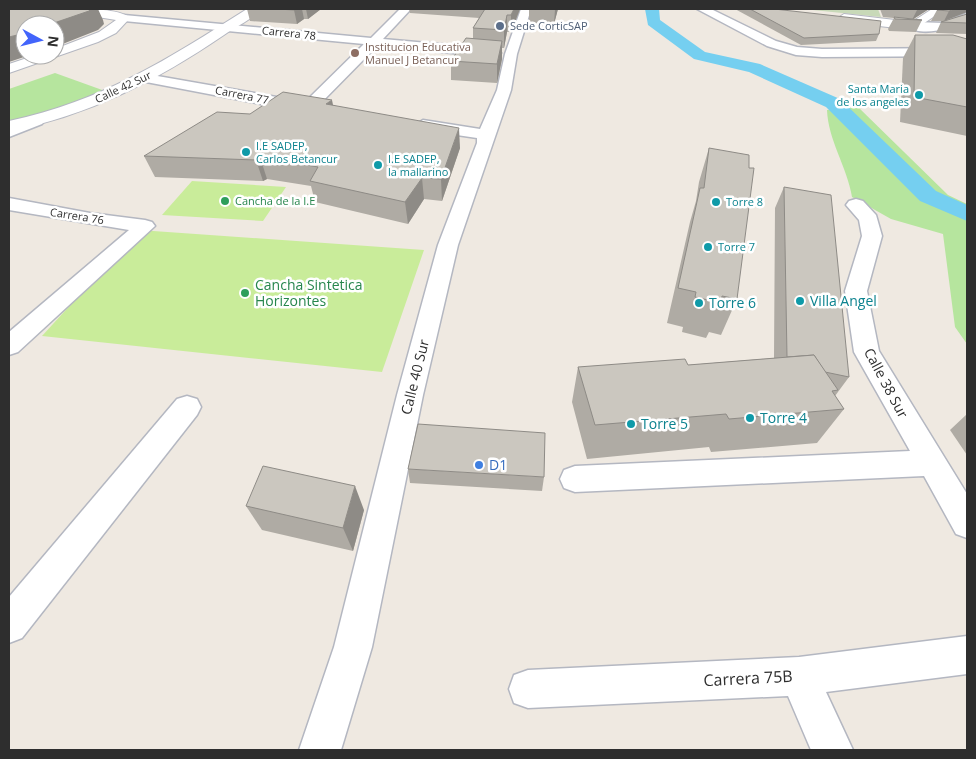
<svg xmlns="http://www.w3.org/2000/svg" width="976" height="759" viewBox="0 0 976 759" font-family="'Open Sans',sans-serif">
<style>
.green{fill:#b6e59e}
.cemetery{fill:#c8d9b8}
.pitch{fill:#c9ec9a}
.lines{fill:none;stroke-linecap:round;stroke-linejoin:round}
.canal{fill:#75cff0;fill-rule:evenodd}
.street-casing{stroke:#b4b7c1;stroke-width:3}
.secondary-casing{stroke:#b4b7c1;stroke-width:2}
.street{fill:#fff;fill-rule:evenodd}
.secondary{fill:#fff;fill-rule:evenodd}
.wall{fill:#afaba4}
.shaded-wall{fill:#8e8b86}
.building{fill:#cbc7bf;stroke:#8e8b86}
.service-dot{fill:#5c6f8a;stroke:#fff;stroke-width:2}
.education-dot{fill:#8d6e63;stroke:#fff;stroke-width:2}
.culture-dot{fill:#0f9aa8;stroke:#fff;stroke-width:2}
.leisure-dot{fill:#2e9e5b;stroke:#fff;stroke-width:2}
.shop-dot{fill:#3f7fe0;stroke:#fff;stroke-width:2}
.labels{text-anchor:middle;stroke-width:5;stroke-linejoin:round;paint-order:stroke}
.far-service-label{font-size:11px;fill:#4e5e75;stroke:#fff;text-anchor:start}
.far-street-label{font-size:11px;fill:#2e2e2e;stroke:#fff}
.far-education-label{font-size:11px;fill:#785e54;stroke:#fff;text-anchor:start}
.far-culture-label{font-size:11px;fill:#0d838f;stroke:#fff;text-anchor:start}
.far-leisure-label{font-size:11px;fill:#27864d;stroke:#fff;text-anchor:start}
.leisure-label{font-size:14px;fill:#27864d;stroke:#fff;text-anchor:start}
.culture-label{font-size:14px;fill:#0d838f;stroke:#fff;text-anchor:start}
.street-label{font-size:14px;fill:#2e2e2e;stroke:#fff}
.shop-label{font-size:14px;fill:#366cbe;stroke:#fff;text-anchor:start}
.near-street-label{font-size:16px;fill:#2e2e2e;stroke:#fff}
</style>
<rect width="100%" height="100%" fill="#efe9e1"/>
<g class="green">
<polygon points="55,73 105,91 31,119 9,123 9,89"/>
<path d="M858,107L948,195L967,204V344L955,327L943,234L891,219L852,197C847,167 828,140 827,110Z"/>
</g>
<polygon class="cemetery" points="803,9 878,9 881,17"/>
<g class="pitch">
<polygon points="192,181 286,187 263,221 162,215"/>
<polygon points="139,230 424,250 382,372 42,336"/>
</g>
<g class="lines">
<polygon class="canal" points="645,9 659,9 660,20 705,52 760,64 840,99 936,191 967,205 967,221 920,201 826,107 749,72 694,59 648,25"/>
<defs>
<g id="street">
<polygon points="400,9 411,9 383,39 495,49 501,53 495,57 377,46 313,111 308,113 146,82 139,78 146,74 305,102 364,44 124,21 118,18 124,15 371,38"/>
<polygon points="521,9 531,9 517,54 511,90 458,245 423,395 372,647 341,750 299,750 334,647 397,395 438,245 477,143 477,138 423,130 415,125 423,120 480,129 497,90 505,54"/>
<polygon points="697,9 711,9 776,41 797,47 822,49 967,48 967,56 822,57 796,55 767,46"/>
<path d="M967,13V21C954,28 920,38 908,26L914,22L944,23Z"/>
<polygon points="36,116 44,121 42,124 9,137 9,126"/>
<polygon points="9,198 90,213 145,220 152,222 155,226 18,352 9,355 9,332 129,230 9,210"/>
<polygon points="856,199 863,201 876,215 882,236 867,291 879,351 967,494 967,538 956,534 924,476 575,492 564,488 560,479 564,470 575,466 910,451 854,352 845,291 862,236 859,220 846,205 849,201"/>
<polygon points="187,396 197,399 201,407 197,415 22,638 9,643 9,597 177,399"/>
<polygon points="967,636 967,674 826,692 853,750 811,750 788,696 528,708 514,703 509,689 514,675 528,670 799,657"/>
</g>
<g id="secondary">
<path d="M61,9C75,8 120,8 130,18L116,33L98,42L9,73V64L36,55H55V49L99,32L116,20L67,12Z"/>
<path d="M247,9H261C252,20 235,27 224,35C158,80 88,116 9,131V121C103,101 168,59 247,9Z"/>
<polygon points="932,9 945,9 914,30 844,22 838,18 844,14 912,22"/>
</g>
</defs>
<use href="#street" class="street-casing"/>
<use href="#secondary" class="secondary-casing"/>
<use href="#street" class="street"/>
<use href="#secondary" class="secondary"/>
</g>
<g class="wall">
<polygon points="247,9 321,9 308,19 304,19 297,24 250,21"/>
<polygon points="409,9 520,9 511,32 507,32 504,48 502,48 502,59 497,83 451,80 451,61 473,38 473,28 479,18 410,13"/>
<polygon points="529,9 558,9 554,24 529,23"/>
<polygon points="735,9 774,9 879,34 876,41 801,45"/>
<polygon points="880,9 929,9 913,19 922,20 916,32 889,31 888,29 894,18 883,17"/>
<polygon points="967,9 967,12 944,21 931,21 937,10"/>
<polygon points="967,14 967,34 936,33 941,22"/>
<polygon points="915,35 967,39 967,136 900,122 903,58"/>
<polygon points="333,105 460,148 442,201 424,199 408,224 315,202 311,186 267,179 263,181 155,177 144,156 250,114"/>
<polygon points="709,148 737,299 721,335 709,332 706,338 682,332 683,327 667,323 690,222 696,201 699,182"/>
<polygon points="784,187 849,377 835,396 844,409 817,443 711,452 709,447 587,459 572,402 578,367 688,365 774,358 775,208"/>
<polygon points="967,414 967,455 950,430"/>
<polygon points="408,469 544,477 542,491 410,483"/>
<polygon points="246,506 364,510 353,551 262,530"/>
</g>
<g class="shaded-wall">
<polygon points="91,9 98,9 103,20 104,24 98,30 55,47 55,25 48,25"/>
<polygon points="296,9 302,9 304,19 297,24 294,10"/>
<polygon points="306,9 321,9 308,19"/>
<polygon points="514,9 520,9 511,32 511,15"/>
<polygon points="555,9 558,9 554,24"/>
<polygon points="918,9 929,9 912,20 917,10"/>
<polygon points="955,9 967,9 967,12 944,21 949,11"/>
<polygon points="507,15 507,32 504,48 504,30"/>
<polygon points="24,33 25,35 25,55 30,55 9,62 9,37"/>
<polygon points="502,41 502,59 497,83 497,64"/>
<polygon points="332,100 336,119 326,104"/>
<polygon points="459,128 460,148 442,201 441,179"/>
<polygon points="260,157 267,179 263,181 256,160"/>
<polygon points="422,178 424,199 408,224 405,202"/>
<polygon points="355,486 364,510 353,551 343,528"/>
</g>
<g class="building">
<polygon points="9,9 91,9 89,11 48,25 25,25 25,33 9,37"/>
<polygon points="277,9 296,9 294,10"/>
<polygon points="485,9 514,9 511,15 507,15 504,30 473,28"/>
<polygon points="750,9 774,9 881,21 879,34 804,38"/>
<polygon points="939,9 955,9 949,11 937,10"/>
<polygon points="967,14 967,23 941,22"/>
<polygon points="894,17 922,20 895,19"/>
<polygon points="915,35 953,35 967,39 967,107 914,97"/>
<polygon points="466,38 502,41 497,64 451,61"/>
<polygon points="283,92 332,100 326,104 459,128 441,179 422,178 405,202 310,181 318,167 260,157 256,160 144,156 217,112 250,114"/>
<polygon points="709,148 749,155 749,168 754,168 737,299 722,296 721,303 695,297 696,292 678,288 700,188 704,188"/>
<polygon points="784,187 831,195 849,377 825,372 814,355 787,357"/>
<polygon points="814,355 838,390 832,391 844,409 729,419 726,414 595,425 578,367 685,359 688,365"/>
<polygon points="418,424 545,433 544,477 408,469"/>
<polygon points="263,466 355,486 343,528 246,506"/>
</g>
<circle class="service-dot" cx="500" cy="26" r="5"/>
<circle class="education-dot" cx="355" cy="53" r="5"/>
<g class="culture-dot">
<circle cx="919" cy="95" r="5"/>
<circle cx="246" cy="152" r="5"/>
<circle cx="378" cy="165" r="5"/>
<circle cx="716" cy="202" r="5"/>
<circle cx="708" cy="247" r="5"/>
<circle cx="800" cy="301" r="5"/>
<circle cx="699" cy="303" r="5"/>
<circle cx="750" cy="418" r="5"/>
<circle cx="631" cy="424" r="5"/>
</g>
<g class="leisure-dot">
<circle cx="225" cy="201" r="5"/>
<circle cx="245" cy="293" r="5"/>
</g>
<circle class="shop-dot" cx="479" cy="465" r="5"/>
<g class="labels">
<g class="far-service-label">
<text x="510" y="30">Sede CorticSAP</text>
</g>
<g class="far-street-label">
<text transform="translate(289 33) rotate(6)" y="4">Carrera 78</text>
<text transform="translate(123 87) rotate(-25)" y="4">Calle 42 Sur</text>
<text transform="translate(242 95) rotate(11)" y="4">Carrera 77</text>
<text transform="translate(77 216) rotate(9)" y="4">Carrera 76</text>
</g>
<g class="far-education-label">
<text x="365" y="51">Institucion Educativa<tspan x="365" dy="13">Manuel J Betancur</tspan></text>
</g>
<g class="far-culture-label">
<text x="909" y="93" text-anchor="end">Santa Maria<tspan x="909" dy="13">de los angeles</tspan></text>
<text x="256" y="150">I.E SADEP,<tspan x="256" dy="13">Carlos Betancur</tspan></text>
<text x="388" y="163">I.E SADEP,<tspan x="388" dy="13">la mallarino</tspan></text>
<text x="726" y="206">Torre 8</text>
<text x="718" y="251">Torre 7</text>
</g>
<g class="far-leisure-label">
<text x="235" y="205">Cancha de la I.E</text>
</g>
<g class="leisure-label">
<text x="255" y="290">Cancha Sintetica<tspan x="255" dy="16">Horizontes</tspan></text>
</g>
<g class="culture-label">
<text x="810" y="306">Villa Angel</text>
<text x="709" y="308">Torre 6</text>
<text x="760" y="423">Torre 4</text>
<text x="641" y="429">Torre 5</text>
</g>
<g class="street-label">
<text transform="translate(415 377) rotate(-76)" y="5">Calle 40 Sur</text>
<text transform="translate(886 383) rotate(62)" y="5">Calle 38 Sur</text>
</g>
<g class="shop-label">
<text x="489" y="470">D1</text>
</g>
<g class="near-street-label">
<text transform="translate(748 678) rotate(-3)" y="6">Carrera 75B</text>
</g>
</g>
<rect width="976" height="759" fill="none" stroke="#2e2e2e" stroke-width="20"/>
<g transform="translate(40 40) rotate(97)"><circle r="24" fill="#ffffff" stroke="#ababab"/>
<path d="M0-4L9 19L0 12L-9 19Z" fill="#4264fb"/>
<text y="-8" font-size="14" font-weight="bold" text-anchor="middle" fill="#2e2e2e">N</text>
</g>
</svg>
